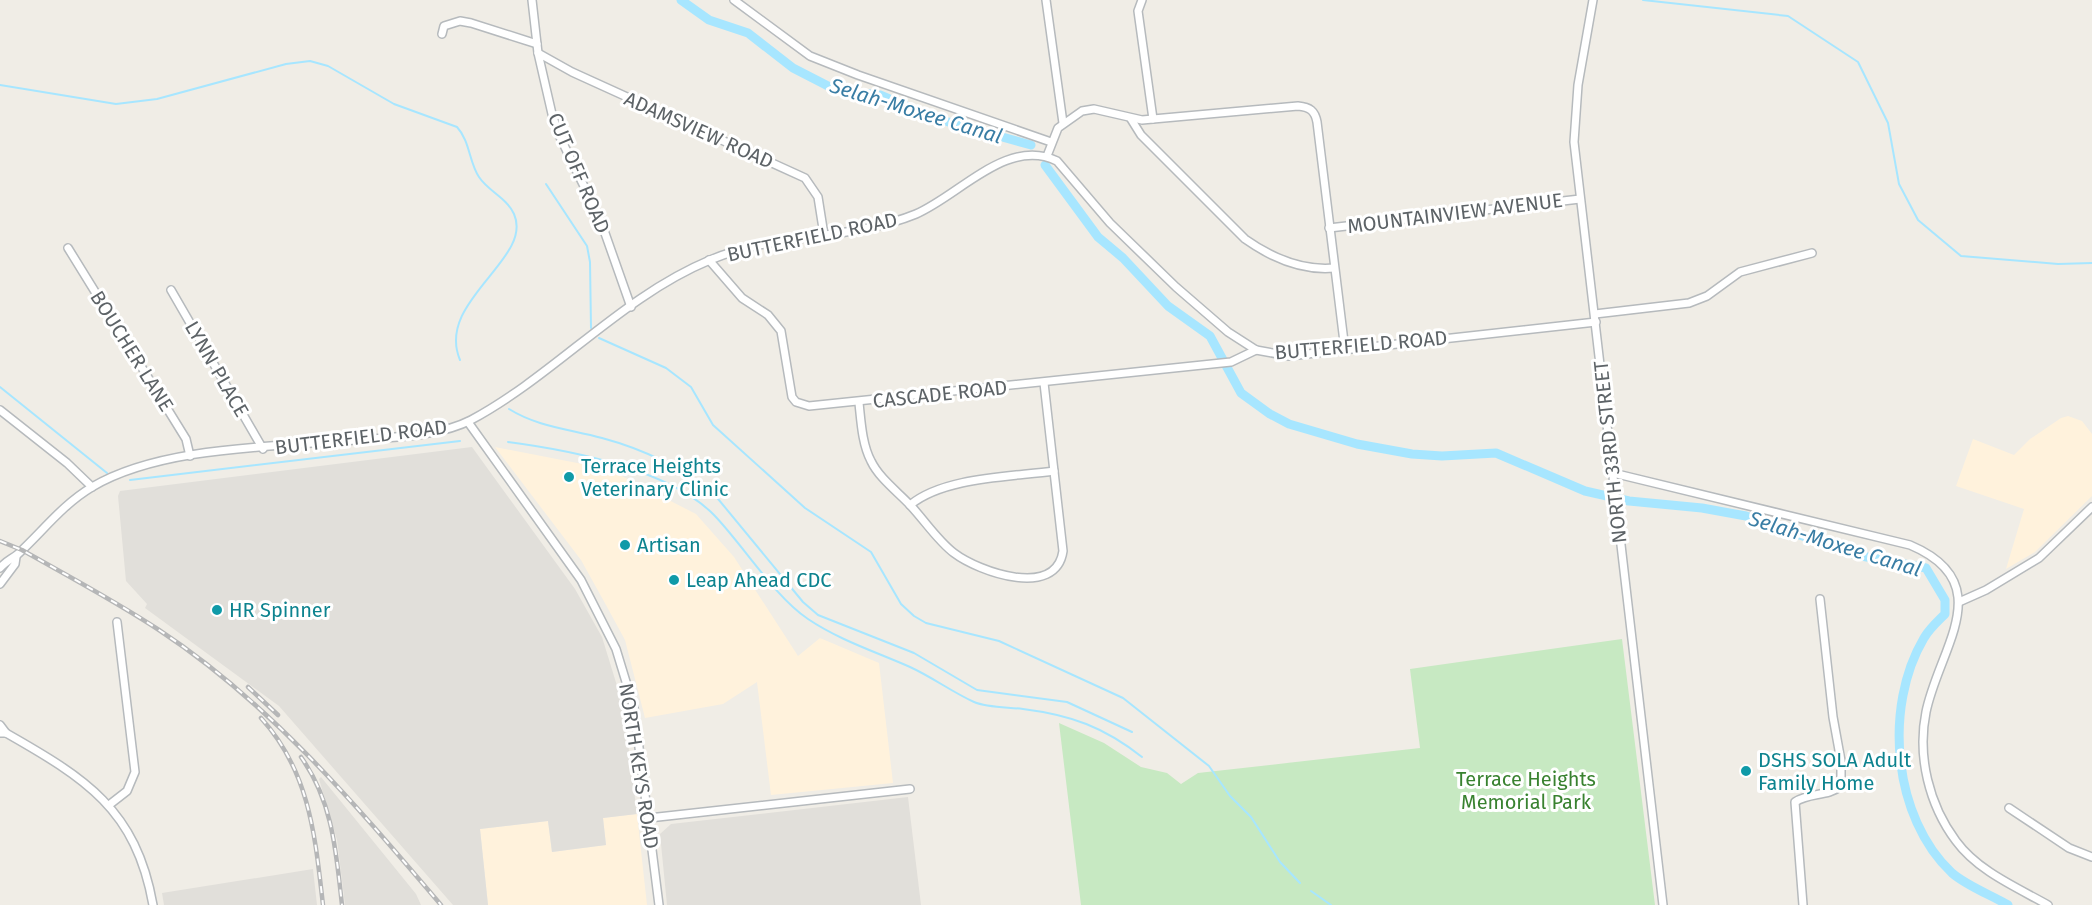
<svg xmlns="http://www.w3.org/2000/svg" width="2092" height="905" viewBox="0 0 2092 905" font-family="'Fira Sans',sans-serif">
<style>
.commercial{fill:#fff2dc}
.industrial{fill:#e1dfda}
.green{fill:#c7e9c2}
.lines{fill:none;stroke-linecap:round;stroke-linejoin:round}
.stream{stroke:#a7e6ff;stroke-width:2}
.canal{stroke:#a7e6ff;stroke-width:9}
.street-casing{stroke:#b6babd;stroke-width:10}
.street{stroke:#fff;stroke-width:7}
.rail-casing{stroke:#b5b6b7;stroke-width:4.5}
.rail{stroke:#fff;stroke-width:2;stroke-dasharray:7;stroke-linecap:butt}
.culture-dot{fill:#0f9aa8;stroke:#fff;stroke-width:2}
.labels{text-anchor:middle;stroke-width:6;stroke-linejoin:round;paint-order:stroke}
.street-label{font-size:20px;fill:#5d6367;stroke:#fff}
.culture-label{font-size:20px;fill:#0d838f;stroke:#fff;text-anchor:start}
.park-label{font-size:20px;fill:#398230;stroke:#fff}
.water-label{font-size:21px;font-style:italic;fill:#397da4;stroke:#fff}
</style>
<rect width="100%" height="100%" fill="#f0ede6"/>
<g class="commercial">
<polygon points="2068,416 2082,421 2092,434 2092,496 2035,552 2006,569 2024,509 1956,486 1973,439 2014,455 2030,439 2061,418"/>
<polygon points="495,447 608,469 696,514 734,557 798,656 820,638 879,663 893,783 771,795 757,682 723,704 645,718 625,640 606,605 581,560"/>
<polygon points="637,814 647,905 488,905 480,829 548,821 552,852 606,845 603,818"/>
</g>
<g class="industrial">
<polygon points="472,447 575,589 602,637 618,689 625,719 637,814 603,818 606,845 552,852 548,821 480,829 488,905 453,905 279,706 145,608 147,604 126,581 118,496 120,491"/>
<polygon points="321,777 416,894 421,905 345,905 337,840 319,779"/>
<polygon points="908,797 921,905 667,905 660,834 671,824"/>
<polygon points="313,869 317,905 164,905 162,893"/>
</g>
<polygon class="green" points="1622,639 1655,905 1081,905 1059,723 1104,743 1141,767 1167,773 1181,784 1198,773 1420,748 1410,669"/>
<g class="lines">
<g class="stream">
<polyline points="1643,0 1788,16 1858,62 1888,123 1899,184 1918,220 1961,256 2058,264 2092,263"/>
<path d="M0,85L116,104L157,99L286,64L310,61L328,66L394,104L457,127C470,141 469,162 479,177C488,191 507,198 514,214C534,259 435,301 460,360"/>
<polyline points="546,184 587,246 590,262 591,328"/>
<polyline points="599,338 666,368 691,387 713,425 805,508 871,552 901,604 914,616 926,623 999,641 1123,698 1209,766 1230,796 1251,817 1280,862 1300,883"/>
<polyline points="0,387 107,473"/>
<path d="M509,409C538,427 569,429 602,438C643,449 681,467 714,494L803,602L818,615L914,653L977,690L1067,702L1132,732"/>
<path d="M508,442C569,450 669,469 714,515C743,545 774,596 808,619C839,640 876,652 910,667C932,677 952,692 974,702C988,708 1008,707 1023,709C1071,715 1104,727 1142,757"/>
<polyline points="130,480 460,441"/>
<polyline points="1311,891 1331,905"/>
</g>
<g class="canal">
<polyline points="681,0 709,20 748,33 793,68 828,86 842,91 880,95 934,118 1031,145"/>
<path d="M1045,165L1098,237L1123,258L1168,306L1210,336L1241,393L1270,414L1289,424L1357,444L1412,454L1442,456L1496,453L1585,491L1629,501L1702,508L1746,516L1856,555L1926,568L1945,600V614C1938,621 1929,629 1924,638C1883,707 1893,818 1952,873C1967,886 1991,895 2008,905"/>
</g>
<defs>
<g id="street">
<polyline points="532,0 538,53 552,114 559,135 600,219 631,307"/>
<polyline points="734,0 810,56 858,75 1051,142"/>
<polyline points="1046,0 1063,123"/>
<polyline points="1142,0 1138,11 1153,119"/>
<polyline points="1593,0 1578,85 1574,142 1663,905"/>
<polyline points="442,34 444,26 460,21 471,23 537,44"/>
<polyline points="538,53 572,72 805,178 818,197 824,235"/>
<path d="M1131,119L1141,135L1245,239C1272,258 1301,271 1334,268"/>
<path d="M1047,156L1058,128L1082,111L1094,109L1142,120L1298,106C1310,107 1315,111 1317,122L1345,350"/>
<polyline points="1329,228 1580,199"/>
<polyline points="68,248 186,439 190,456"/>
<polyline points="709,260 742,298 768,315 781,331 792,397 796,402 809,406 1231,362 1256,350"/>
<polyline points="171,290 263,449"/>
<polyline points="1595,314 1689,303 1707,296 1740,272 1812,253"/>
<path d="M859,403C861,421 862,444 871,461C879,478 898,492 911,506C925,521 938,541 954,553C979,572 1056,599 1063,551L1044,383"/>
<polyline points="0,410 67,463 92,487"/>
<polyline points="468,422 581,580 616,649 634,708 659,905"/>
<path d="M1613,473L1910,545C2000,583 1939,648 1926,712C1917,756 1929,805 1956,841C1978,871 2016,887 2048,905"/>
<path d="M910,505C944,477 1010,477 1054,471"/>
<path d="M0,568C6,561 12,559 18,554C43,531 62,505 92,487C161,446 275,447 356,440C392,437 438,437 471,420C555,375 621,297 710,260C776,232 850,241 916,214C960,195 1007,137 1057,161L1110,223L1176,287L1228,332L1256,350L1289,356L1596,322"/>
<polyline points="0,584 15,564 16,557"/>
<polyline points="1959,602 1986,590 2039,558 2092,507"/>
<polyline points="0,725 6,733"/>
<path d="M0,733H6C85,778 136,809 153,905"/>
<polyline points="109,805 127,791 135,772 117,622"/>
<polyline points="2009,808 2069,848 2092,857"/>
<polyline points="649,818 910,789"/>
<path d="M1803,905L1795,802C1810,792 1827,797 1841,786V761L1833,717L1820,599"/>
</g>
</defs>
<use href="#street" class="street-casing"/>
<use href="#street" class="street"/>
<defs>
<g id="rail">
<path d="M0,541L22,550C68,576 115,601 159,630C270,703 356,805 441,905"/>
<polyline points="248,687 278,715"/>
<path d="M261,718C310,772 315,836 323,905"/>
<path d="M301,757C333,802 336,852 342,905"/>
</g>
</defs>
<use href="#rail" class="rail-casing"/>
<use href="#rail" class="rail"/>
</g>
<g class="culture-dot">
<circle cx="569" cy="477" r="6"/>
<circle cx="625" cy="545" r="6"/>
<circle cx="674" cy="580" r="6"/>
<circle cx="217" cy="610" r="6"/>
<circle cx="1746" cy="771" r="6"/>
</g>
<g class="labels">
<g class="street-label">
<text transform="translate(699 130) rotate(24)" y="7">ADAMSVIEW ROAD</text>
<text transform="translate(579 173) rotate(67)" y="7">CUT OFF ROAD</text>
<text transform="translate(1455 213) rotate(-7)" y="7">MOUNTAINVIEW AVENUE</text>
<text transform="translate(812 237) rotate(-12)" y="7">BUTTERFIELD ROAD</text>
<text transform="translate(1361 345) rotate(-5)" y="7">BUTTERFIELD ROAD</text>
<text transform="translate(132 351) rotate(58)" y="7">BOUCHER LANE</text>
<text transform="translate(217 369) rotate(60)" y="7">LYNN PLACE</text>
<text transform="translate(940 394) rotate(-6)" y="7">CASCADE ROAD</text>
<text transform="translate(361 437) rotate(-7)" y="7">BUTTERFIELD ROAD</text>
<text transform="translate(1610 452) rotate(-96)" y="7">NORTH 33RD STREET</text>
<text transform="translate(639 766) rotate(81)" y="7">NORTH KEYS ROAD</text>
</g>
<g class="culture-label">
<text x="581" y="473">Terrace Heights<tspan x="581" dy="23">Veterinary Clinic</tspan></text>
<text x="637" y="552">Artisan</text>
<text x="686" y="587">Leap Ahead CDC</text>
<text x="229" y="617">HR Spinner</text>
<text x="1758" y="767">DSHS SOLA Adult<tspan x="1758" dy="23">Family Home</tspan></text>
</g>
<g class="park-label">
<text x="1526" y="786">Terrace Heights<tspan x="1526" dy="23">Memorial Park</tspan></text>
</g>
<g class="water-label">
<text transform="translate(916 111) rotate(17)" y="7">Selah-Moxee Canal</text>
<text transform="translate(1835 544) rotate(17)" y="7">Selah-Moxee Canal</text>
</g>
</g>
</svg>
